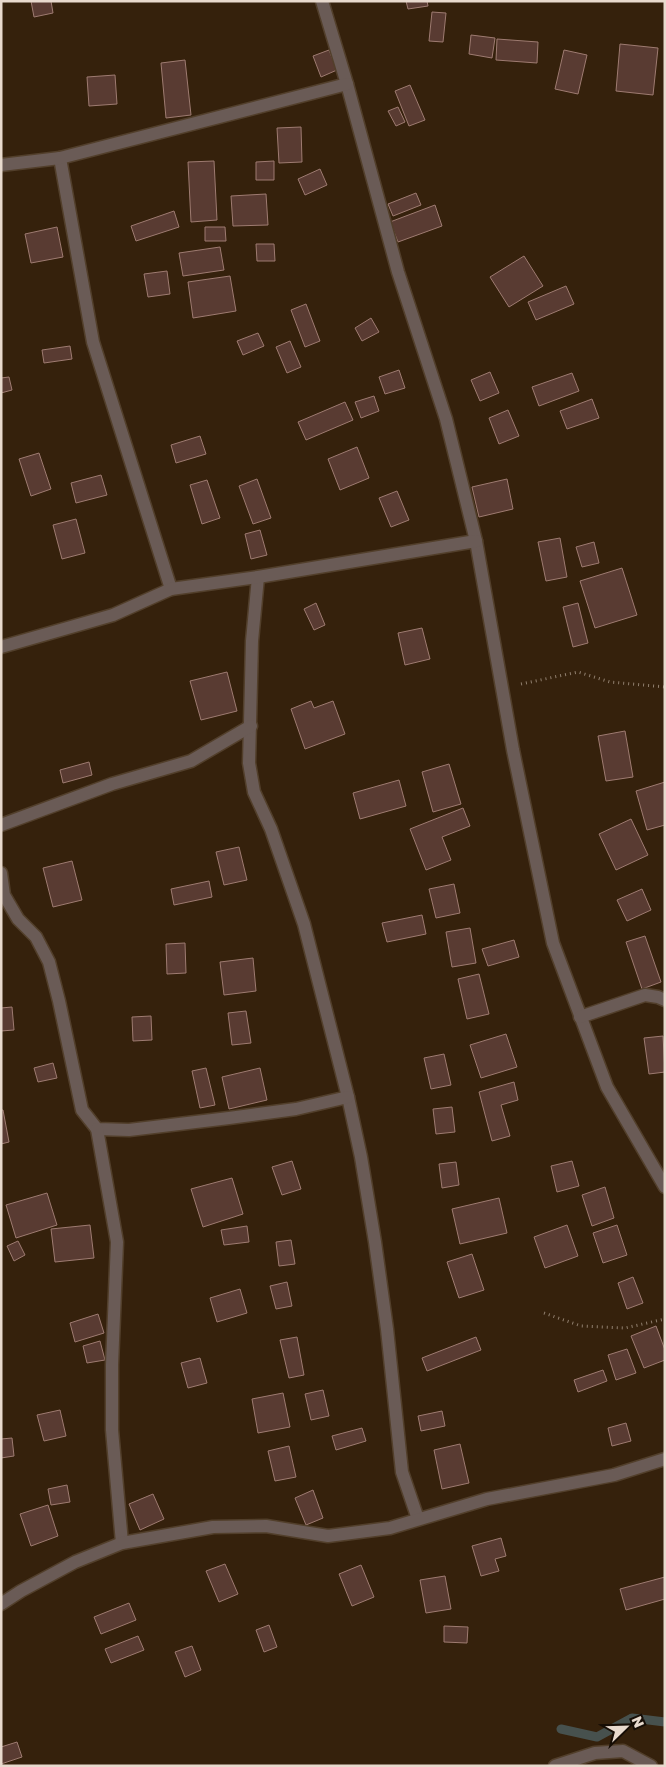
<svg xmlns="http://www.w3.org/2000/svg" width="666" height="1767" viewBox="0 0 666 1767" font-family="'Golos Text',sans-serif">
<style>
.lines{fill:none;stroke-linecap:round;stroke-linejoin:round}
.stream{stroke:#47514e;stroke-width:9}
.building{fill:#593b32;stroke:#9e7b71}
.minor-casing{stroke:#523f2b;stroke-width:15}
.path{stroke:#907f6e;stroke-width:3;stroke-dasharray:1 4;stroke-linecap:butt}
.minor{stroke:#6a5b56;stroke-width:12}
</style>
<rect width="100%" height="100%" fill="#35210c"/>
<g class="lines">
<polyline class="stream" points="561,1729 597,1737 632,1718 665,1722"/>
</g>
<g class="building">
<polygon points="31,1 51,1 53,13 34,17"/>
<polygon points="406,1 427,1 428,6 408,9"/>
<polygon points="432,12 446,13 443,42 429,41"/>
<polygon points="471,35 495,38 492,58 469,54"/>
<polygon points="497,39 538,42 537,63 496,60"/>
<polygon points="620,44 658,48 653,95 616,91"/>
<polygon points="329,50 337,70 321,77 313,56"/>
<polygon points="564,50 587,55 578,94 555,89"/>
<polygon points="185,60 191,115 166,118 161,63"/>
<polygon points="115,75 117,104 89,106 87,77"/>
<polygon points="410,85 425,120 409,126 395,91"/>
<polygon points="398,107 405,122 396,126 388,111"/>
<polygon points="301,127 302,162 279,163 277,128"/>
<polygon points="214,161 217,220 191,222 188,162"/>
<polygon points="274,161 274,180 256,180 256,162"/>
<polygon points="320,169 327,185 305,195 298,179"/>
<polygon points="416,193 421,205 393,216 388,204"/>
<polygon points="266,194 268,225 233,226 231,196"/>
<polygon points="435,205 442,226 398,242 390,222"/>
<polygon points="174,211 179,227 136,241 131,226"/>
<polygon points="57,227 63,257 31,263 25,234"/>
<polygon points="205,227 225,227 226,241 205,241"/>
<polygon points="256,244 274,244 275,261 257,261"/>
<polygon points="220,247 224,270 183,276 179,253"/>
<polygon points="524,256 543,286 509,307 490,277"/>
<polygon points="167,271 170,294 148,297 144,274"/>
<polygon points="230,276 236,311 193,318 188,282"/>
<polygon points="566,286 574,304 536,320 528,302"/>
<polygon points="306,304 320,341 305,347 291,310"/>
<polygon points="371,318 379,332 362,341 355,328"/>
<polygon points="258,333 264,346 243,355 237,341"/>
<polygon points="290,341 301,367 287,373 276,347"/>
<polygon points="70,346 72,359 44,363 42,350"/>
<polygon points="399,370 405,388 385,394 379,377"/>
<polygon points="490,372 499,393 480,401 471,380"/>
<polygon points="572,373 579,391 539,406 532,387"/>
<polygon points="9,377 12,390 1,393 1,378"/>
<polygon points="374,396 379,411 361,418 355,402"/>
<polygon points="592,399 599,418 567,429 560,411"/>
<polygon points="345,402 353,420 306,440 298,422"/>
<polygon points="508,410 519,436 499,444 489,418"/>
<polygon points="200,436 206,454 176,463 171,445"/>
<polygon points="357,447 369,478 340,490 328,459"/>
<polygon points="39,453 51,489 31,496 19,459"/>
<polygon points="101,475 107,495 76,503 71,483"/>
<polygon points="257,479 271,518 253,524 239,486"/>
<polygon points="507,479 513,509 479,517 472,487"/>
<polygon points="207,480 220,518 202,524 190,485"/>
<polygon points="397,491 409,520 391,527 379,498"/>
<polygon points="76,519 85,553 62,559 53,525"/>
<polygon points="260,530 267,555 251,559 245,534"/>
<polygon points="560,538 567,577 546,581 538,542"/>
<polygon points="594,542 599,563 582,567 576,547"/>
<polygon points="622,568 637,615 595,628 580,581"/>
<polygon points="316,603 325,625 314,630 304,609"/>
<polygon points="578,603 588,643 573,647 563,607"/>
<polygon points="422,628 430,659 405,665 398,633"/>
<polygon points="227,672 237,711 201,720 190,681"/>
<polygon points="311,701 314,708 333,701 345,734 305,749 291,709"/>
<polygon points="625,731 633,777 606,781 598,736"/>
<polygon points="89,762 92,775 63,783 60,770"/>
<polygon points="449,764 461,804 433,812 422,772"/>
<polygon points="399,780 406,806 360,819 353,793"/>
<polygon points="665,782 665,825 647,830 636,791"/>
<polygon points="463,808 470,826 442,837 451,860 426,870 410,829"/>
<polygon points="631,819 648,855 616,870 599,834"/>
<polygon points="239,847 247,880 224,885 216,852"/>
<polygon points="72,861 82,900 53,907 43,868"/>
<polygon points="209,881 212,897 174,905 171,889"/>
<polygon points="454,884 460,913 436,918 429,889"/>
<polygon points="642,889 651,910 627,921 617,900"/>
<polygon points="422,915 426,934 387,942 382,923"/>
<polygon points="470,928 476,963 452,967 446,932"/>
<polygon points="645,936 661,982 642,989 626,942"/>
<polygon points="514,940 519,957 488,966 482,949"/>
<polygon points="185,943 186,973 167,974 166,944"/>
<polygon points="253,958 256,991 224,995 220,962"/>
<polygon points="479,974 489,1014 467,1019 458,979"/>
<polygon points="12,1007 14,1030 1,1031 1,1008"/>
<polygon points="246,1011 251,1043 232,1045 228,1013"/>
<polygon points="151,1016 152,1040 133,1041 132,1017"/>
<polygon points="506,1034 517,1067 481,1078 470,1045"/>
<polygon points="663,1036 665,1072 649,1074 644,1038"/>
<polygon points="444,1054 451,1085 431,1089 424,1058"/>
<polygon points="53,1063 57,1078 38,1082 34,1068"/>
<polygon points="206,1068 215,1105 200,1108 192,1071"/>
<polygon points="260,1068 267,1100 229,1109 222,1077"/>
<polygon points="514,1082 518,1100 501,1105 510,1136 492,1141 479,1092"/>
<polygon points="452,1107 455,1132 436,1134 433,1109"/>
<polygon points="1,1110 3,1110 9,1142 1,1144"/>
<polygon points="292,1161 301,1189 282,1195 272,1167"/>
<polygon points="572,1161 579,1186 557,1192 551,1166"/>
<polygon points="456,1162 459,1185 442,1188 439,1164"/>
<polygon points="232,1178 243,1214 203,1227 191,1189"/>
<polygon points="605,1187 614,1218 592,1226 582,1195"/>
<polygon points="47,1193 57,1225 16,1238 6,1205"/>
<polygon points="499,1198 507,1233 460,1244 452,1209"/>
<polygon points="90,1225 94,1258 55,1262 51,1229"/>
<polygon points="567,1225 578,1256 545,1268 534,1237"/>
<polygon points="617,1225 627,1255 603,1263 593,1233"/>
<polygon points="247,1226 249,1242 224,1245 221,1230"/>
<polygon points="291,1240 295,1264 279,1266 276,1242"/>
<polygon points="18,1241 25,1255 14,1261 7,1246"/>
<polygon points="472,1254 484,1290 459,1298 447,1262"/>
<polygon points="633,1277 643,1303 627,1309 618,1283"/>
<polygon points="287,1282 292,1306 276,1309 270,1286"/>
<polygon points="240,1289 247,1313 217,1322 210,1298"/>
<polygon points="98,1314 104,1333 75,1342 70,1323"/>
<polygon points="656,1326 665,1350 665,1360 644,1368 631,1336"/>
<polygon points="297,1337 304,1375 289,1378 280,1340"/>
<polygon points="476,1337 481,1350 427,1371 422,1358"/>
<polygon points="100,1341 105,1360 87,1363 83,1346"/>
<polygon points="627,1349 636,1373 616,1380 608,1355"/>
<polygon points="200,1358 207,1383 188,1388 181,1363"/>
<polygon points="603,1370 607,1381 578,1392 574,1380"/>
<polygon points="323,1390 329,1416 311,1420 305,1394"/>
<polygon points="283,1393 290,1427 258,1433 252,1399"/>
<polygon points="60,1410 66,1436 44,1441 37,1415"/>
<polygon points="442,1411 445,1426 421,1431 418,1416"/>
<polygon points="626,1423 631,1441 612,1446 608,1428"/>
<polygon points="362,1428 366,1441 336,1450 332,1436"/>
<polygon points="12,1438 14,1456 1,1458 1,1439"/>
<polygon points="460,1444 469,1483 442,1489 434,1450"/>
<polygon points="289,1446 296,1477 275,1481 268,1451"/>
<polygon points="67,1485 70,1502 51,1505 48,1489"/>
<polygon points="313,1490 323,1518 306,1525 295,1498"/>
<polygon points="153,1494 164,1519 140,1530 129,1504"/>
<polygon points="48,1505 58,1536 31,1546 20,1514"/>
<polygon points="501,1538 506,1556 495,1559 499,1571 481,1576 472,1546"/>
<polygon points="225,1564 238,1594 219,1602 206,1571"/>
<polygon points="361,1565 374,1597 352,1606 339,1574"/>
<polygon points="445,1576 451,1609 426,1613 420,1580"/>
<polygon points="665,1577 665,1599 626,1610 620,1589"/>
<polygon points="129,1603 136,1620 101,1634 94,1617"/>
<polygon points="269,1625 277,1647 264,1652 256,1630"/>
<polygon points="444,1626 468,1627 467,1643 444,1642"/>
<polygon points="138,1636 144,1650 111,1663 105,1649"/>
<polygon points="192,1646 201,1670 185,1677 175,1652"/>
<polygon points="17,1742 22,1757 1,1764 1,1747"/>
</g>
<g class="lines">
<defs>
<g id="minor">
<polyline points="322,1 347,84 398,272 446,419 476,541 513,750 553,943 607,1087 665,1187"/>
<polyline points="60,158 93,342 171,589"/>
<polyline points="1,165 60,158 347,84"/>
<polyline points="258,577 252,641 249,763 254,792 271,829 304,924 348,1097 361,1157 375,1242 387,1329 402,1472 418,1519"/>
<polyline points="1,647 113,615 171,589 258,577 476,541"/>
<polyline points="1,825 112,784 191,761 251,726"/>
<polyline points="1,873 4,895 18,919 36,937 49,962 59,1001 82,1110 97,1129 129,1130 229,1118 296,1109 348,1097"/>
<polyline points="580,1017 645,995 658,997 665,1000"/>
<polyline points="97,1129 117,1242 112,1365 112,1430 122,1543"/>
<polyline points="1,1604 21,1591 75,1562 122,1543 213,1527 266,1526 328,1536 390,1528 487,1499 614,1475 665,1459"/>
<polyline points="555,1766 595,1753 623,1751 651,1766"/>
</g>
</defs>
<use href="#minor" class="minor-casing"/>
<g class="path">
<polyline points="521,684 578,672 610,682 665,687"/>
<polyline points="544,1313 581,1326 625,1328 665,1319"/>
</g>
<use href="#minor" class="minor"/>
</g>
<rect width="666" height="1767" fill="none" stroke="#e8dace" stroke-width="5"/>
<g transform="translate(626 1727) rotate(67)" stroke="#160d05" stroke-width="4" paint-order="stroke">
<path d="M0-4L9 19L0 12L-9 19Z" fill="#e8dace"/>
<text y="-8" font-size="14" font-weight="bold" text-anchor="middle" fill="#e8dace">N</text>
</g>
</svg>
